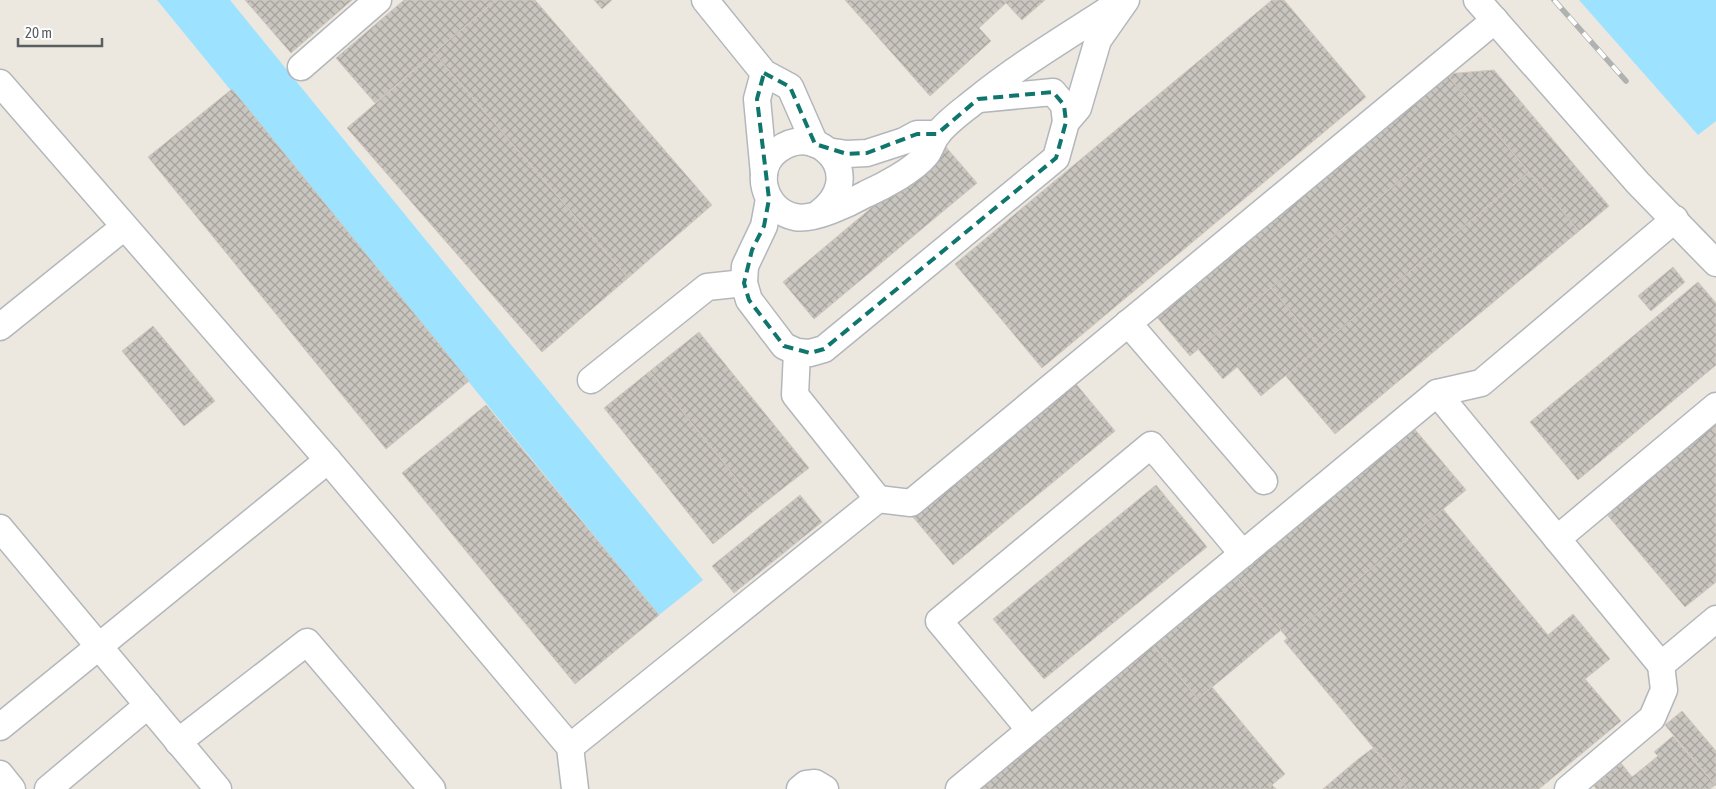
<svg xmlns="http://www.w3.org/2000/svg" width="1716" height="789" viewBox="0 0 1716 789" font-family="'Asap Condensed',sans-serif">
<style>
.water{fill:#9de2ff}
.building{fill:url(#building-cross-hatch);stroke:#d1c8be}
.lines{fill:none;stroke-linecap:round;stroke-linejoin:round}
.minor-casing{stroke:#b3b7bb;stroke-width:29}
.minor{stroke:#fff;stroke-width:26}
.rail-casing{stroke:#b0b1b1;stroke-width:5.5}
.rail{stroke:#fff;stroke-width:4;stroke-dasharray:11;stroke-linecap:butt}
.marked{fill:none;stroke:#0f766e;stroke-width:4;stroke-dasharray:10 6;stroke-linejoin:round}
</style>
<defs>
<pattern id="building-cross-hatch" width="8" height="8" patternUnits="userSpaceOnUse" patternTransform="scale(1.25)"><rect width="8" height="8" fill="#c9c5bf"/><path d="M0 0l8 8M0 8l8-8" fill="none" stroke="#a6a39f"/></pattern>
</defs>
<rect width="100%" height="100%" fill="#ece8e0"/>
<g class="water">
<polygon points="157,0 230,0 703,580 659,615"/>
<polygon points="1579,0 1716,0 1716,121 1698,135"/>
</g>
<g class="building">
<polygon points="245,0 352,0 291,53"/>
<polygon points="404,0 496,0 375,103 336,58"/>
<polygon points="496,0 535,0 712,205 628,278 434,53"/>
<polygon points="594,0 612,0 602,9"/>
<polygon points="845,0 1045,0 1022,20 1006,3 979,28 991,41 930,96"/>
<polygon points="1272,0 1284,0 1366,97 1042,368 955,264"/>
<polygon points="434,53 628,278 542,352 347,128"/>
<polygon points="1494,70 1609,206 1579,231 1446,74"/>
<polygon points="1446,74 1480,114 1190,356 1156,316"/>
<polygon points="232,89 469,381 386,449 148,157"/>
<polygon points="1480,114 1529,172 1320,347 1271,288"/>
<polygon points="945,146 977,183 814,319 783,282"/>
<polygon points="1529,172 1579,231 1335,434 1285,375"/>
<polygon points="1673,267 1685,282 1651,311 1638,296"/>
<polygon points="1698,282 1716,303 1716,365 1578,480 1530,422"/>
<polygon points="1271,288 1320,347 1261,396 1237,367 1223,379 1198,349"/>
<polygon points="153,326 215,401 184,426 122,351"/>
<polygon points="699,332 809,468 759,507 650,371"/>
<polygon points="650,371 759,507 713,544 604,408"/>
<polygon points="1076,384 1115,431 953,565 913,517"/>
<polygon points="486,405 659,615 575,684 402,473"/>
<polygon points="1716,418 1716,582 1685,607 1604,511"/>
<polygon points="1412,426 1466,490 1288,639 1234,574"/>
<polygon points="1156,485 1207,547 1044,679 993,619"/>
<polygon points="800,495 822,522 734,593 712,566"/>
<polygon points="1443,509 1548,635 1573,614 1610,659 1585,679 1621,721 1539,789 1408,789 1284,641"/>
<polygon points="1234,574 1281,630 1198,699 1151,643"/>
<polygon points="1151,643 1198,699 1212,687 1285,774 1272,785 1276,789 976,789"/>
<polygon points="1682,711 1716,751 1716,786 1665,725"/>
<polygon points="1673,736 1715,785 1710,789 1596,789 1594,786 1621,763 1632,777 1658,756 1654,752"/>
<polygon points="1373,748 1408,789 1323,789 1357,760"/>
</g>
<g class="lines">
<defs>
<g id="minor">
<polyline points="705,0 764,73 790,87 815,144"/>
<polyline points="1477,0 1638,183 1716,263"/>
<polyline points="301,67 378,0"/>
<polyline points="764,73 757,99 764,174"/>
<polyline points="0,83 328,460 570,747 575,789"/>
<polyline points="979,99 1053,92 1064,105 1066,122"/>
<polyline points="827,151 847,154 867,153 904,141 917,134 937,134"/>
<polyline points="769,199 764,226 745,266 744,283 749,300 784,346 797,352 810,353 824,349 1056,158 1066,122 1078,108 1098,40 1126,0"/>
<path d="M818,214C869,178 819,119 778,150C752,169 764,211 795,217C813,221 850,203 866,194C884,186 914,170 926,155C931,149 932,141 937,135C946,122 964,110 976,100C1020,64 1070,35 1117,4"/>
<polyline points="1128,323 1264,481"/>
<polyline points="0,327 124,227"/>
<polyline points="797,352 795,395 878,499"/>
<polyline points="591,380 707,287 744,283"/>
<polyline points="1437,393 1661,665"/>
<polyline points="0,528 218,789"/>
<polyline points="1557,539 1716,406"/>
<polyline points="0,727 328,460"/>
<polyline points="1030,730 939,621 1151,445 1243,554"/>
<polyline points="178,742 307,642 432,789"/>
<polyline points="570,747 878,499 911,503 1495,20"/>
<polyline points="0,774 12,789"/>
<polyline points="48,789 148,705"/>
<polyline points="800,789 806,784 815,783 825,789"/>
<polyline points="959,789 1437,393 1481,383 1675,219"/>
<polyline points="1568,789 1652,718 1664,690 1661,665 1716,619"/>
</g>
</defs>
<use href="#minor" class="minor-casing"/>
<use href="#minor" class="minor"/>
<defs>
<polyline id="rail" points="1554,0 1626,81"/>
</defs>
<use href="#rail" class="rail-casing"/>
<use href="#rail" class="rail"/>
</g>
<path class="marked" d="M764,73L790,87L815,144L847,154L867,153L917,134H937L978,99L1053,92L1064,105L1066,122L1056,158L824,349L810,353L784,346L749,300L744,283L752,250L764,226L769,199L757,99Z"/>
<path d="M18 38v8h84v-8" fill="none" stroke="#595e61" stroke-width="2.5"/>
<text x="25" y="38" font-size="15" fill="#595e61" stroke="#ffffff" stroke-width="4" paint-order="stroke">20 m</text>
</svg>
